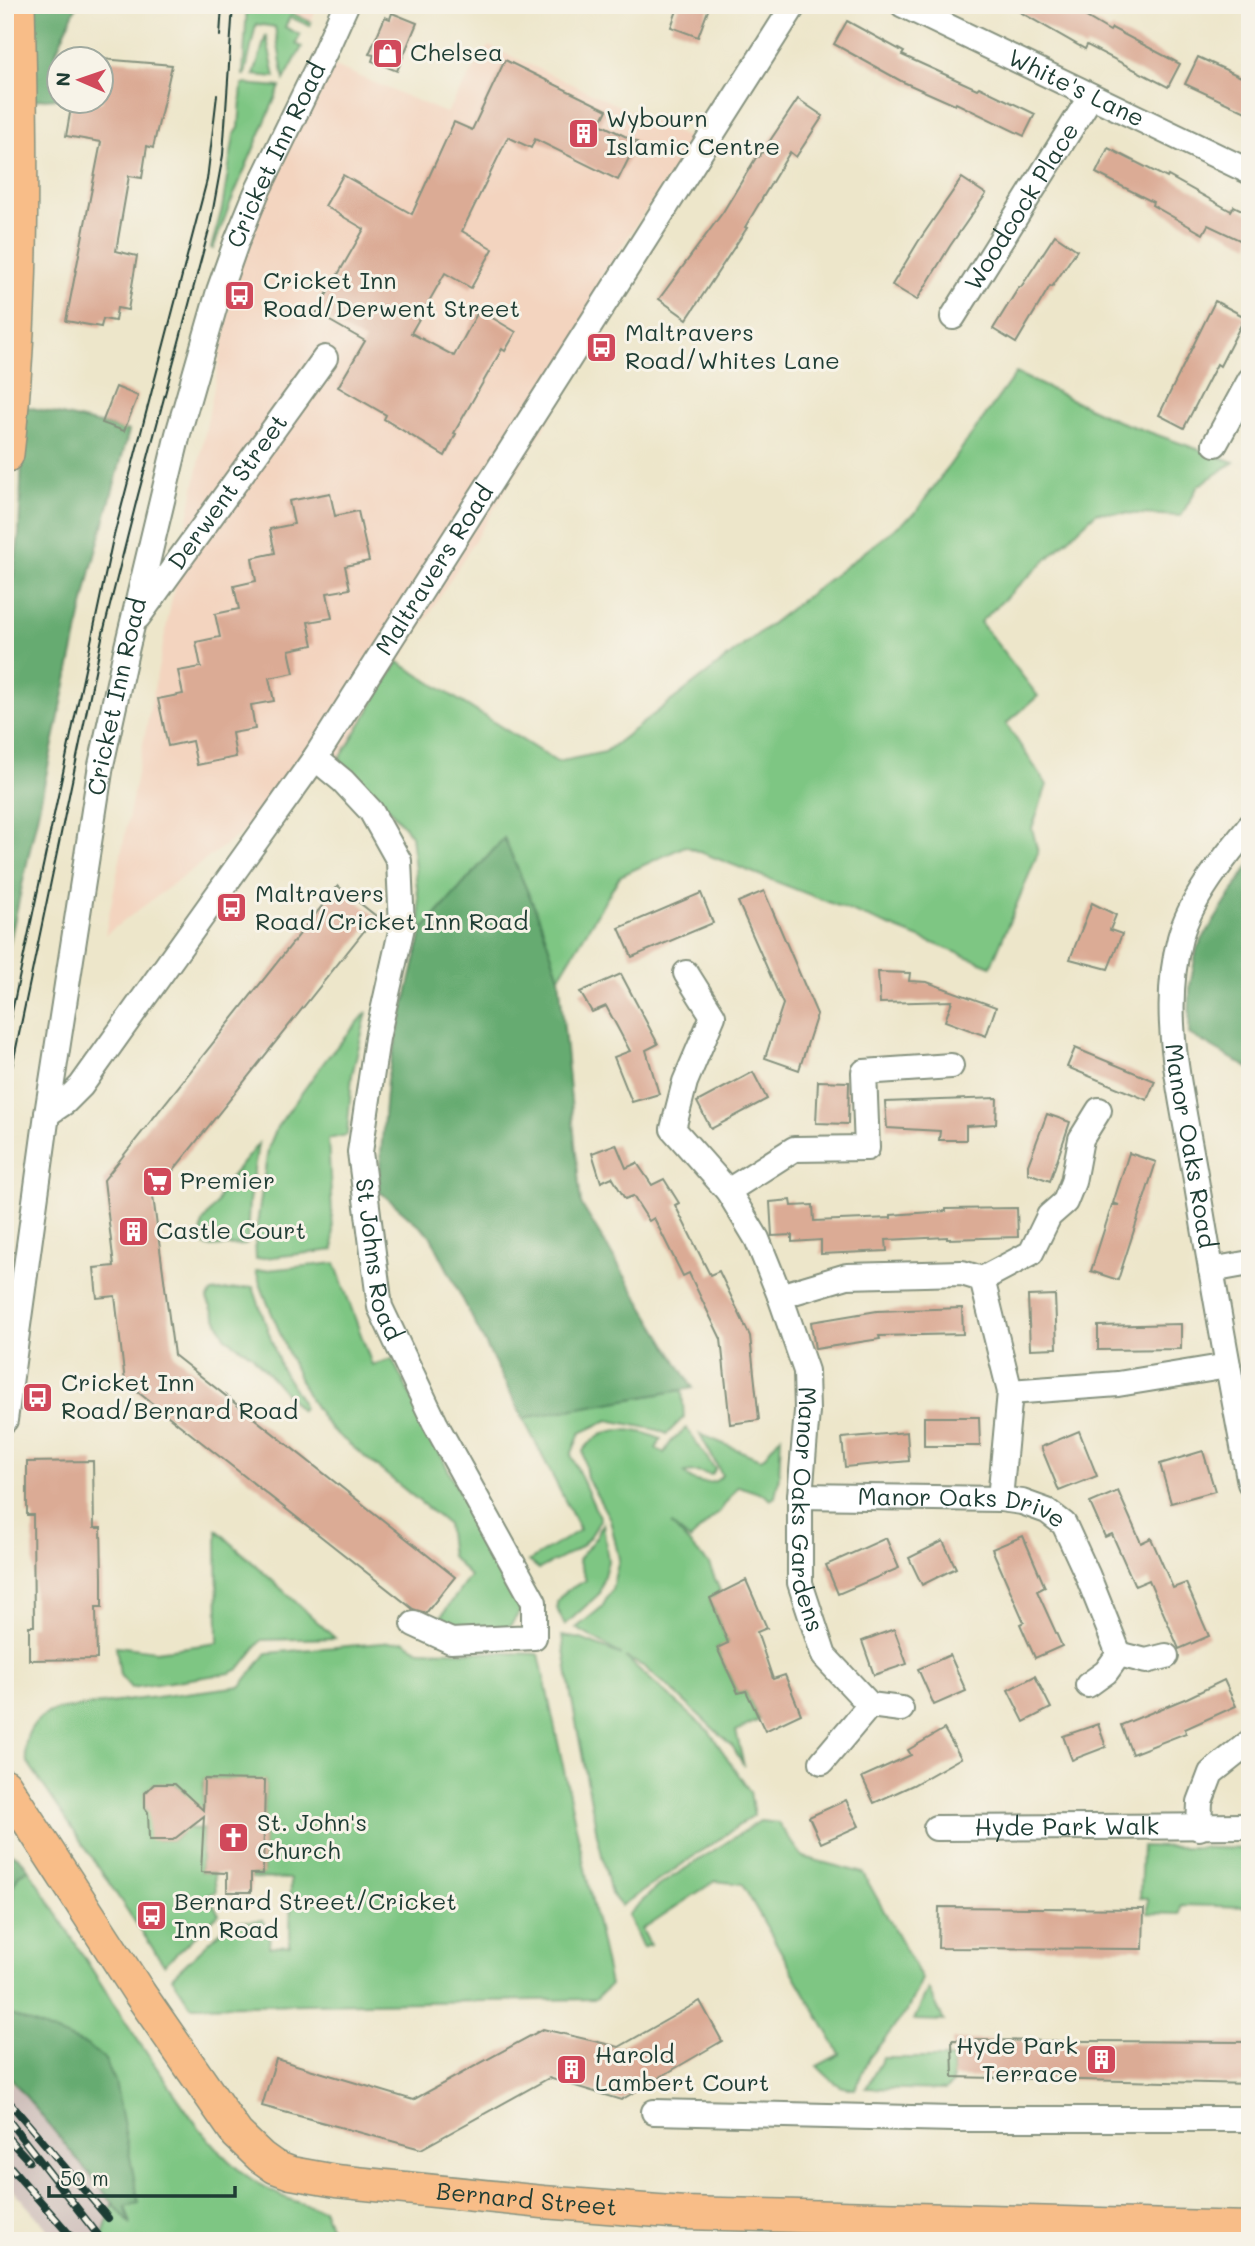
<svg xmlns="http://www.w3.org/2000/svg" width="1255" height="2246" viewBox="0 0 1255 2246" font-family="Mali,sans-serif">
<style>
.built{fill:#f3d4bf}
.industrial{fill:#cfc0bb}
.green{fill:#7ec683;stroke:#4e825c;stroke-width:2}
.forest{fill:#66ab71;stroke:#427452;stroke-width:2}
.building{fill:#dbab95}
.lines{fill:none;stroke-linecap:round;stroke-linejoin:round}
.minor-casing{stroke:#86927f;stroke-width:28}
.major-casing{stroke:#86927f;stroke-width:35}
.highway-casing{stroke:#86927f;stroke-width:40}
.minor{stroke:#fff;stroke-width:24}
.major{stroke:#f8bd88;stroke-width:32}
.highway{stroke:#f8bd88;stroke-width:37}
.tram{stroke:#1f3d34;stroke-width:2}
.rail-casing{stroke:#1f3d34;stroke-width:8}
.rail{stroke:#f7f3e8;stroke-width:5;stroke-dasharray:16;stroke-linecap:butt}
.labels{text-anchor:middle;stroke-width:6;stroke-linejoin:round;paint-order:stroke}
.poi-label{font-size:24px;fill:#1f3d34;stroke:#f7f3e8;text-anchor:start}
.street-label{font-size:24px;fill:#1f3d34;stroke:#f7f3e8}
</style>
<rect width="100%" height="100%" fill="#f7f3e8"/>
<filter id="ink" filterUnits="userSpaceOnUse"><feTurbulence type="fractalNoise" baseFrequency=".0143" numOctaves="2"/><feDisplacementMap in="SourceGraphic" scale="14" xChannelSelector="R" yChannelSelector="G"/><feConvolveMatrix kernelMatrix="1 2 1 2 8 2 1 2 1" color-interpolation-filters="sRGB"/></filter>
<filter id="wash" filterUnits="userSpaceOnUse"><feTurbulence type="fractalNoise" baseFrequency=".00686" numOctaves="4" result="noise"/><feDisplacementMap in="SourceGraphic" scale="28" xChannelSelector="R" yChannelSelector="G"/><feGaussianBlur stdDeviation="1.57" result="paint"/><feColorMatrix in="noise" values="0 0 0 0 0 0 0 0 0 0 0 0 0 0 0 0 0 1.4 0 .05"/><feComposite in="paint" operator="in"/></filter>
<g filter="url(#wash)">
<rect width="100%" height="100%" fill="#ede6ca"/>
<g class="built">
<polygon points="274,5 318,5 311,22"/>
<polygon points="489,46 693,140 597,283 620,305 339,760 105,935 245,232 330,64 446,113"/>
</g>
<polygon class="industrial" points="15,2082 113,2204 101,2241 58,2241 5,2181 5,2090"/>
<g class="green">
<polygon points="247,5 274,5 311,22 310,26 290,17 285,27 300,35 296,44 302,47 284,80 275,27 256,24 245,75 243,75"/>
<polygon points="266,35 275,77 254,75"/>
<polygon points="242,84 280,87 230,204 213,249 211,248 222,209 234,135 239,128"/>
<polygon points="1016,373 1115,420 1234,462 1198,486 1181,516 1097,512 980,622 1038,696 1006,724 1047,785 1032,828 1038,853 991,966 685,846 620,876 559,977 540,920 504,838 422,931 411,835 380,798 339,760 398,662 557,762 605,752 915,513"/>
<polygon points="367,1012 352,1075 347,1135 328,1139 334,1250 256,1259 255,1239 268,1149 277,1127 327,1058"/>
<polygon points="258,1144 249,1201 247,1243 245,1245 208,1247 200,1242 203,1222 217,1203 221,1189"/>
<path d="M335,1263L372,1365L392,1359L501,1574L515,1597L521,1610L510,1626L500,1630L451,1636L435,1625L470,1576L451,1556L447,1524L332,1430C306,1400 292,1364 278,1328C270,1309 262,1291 256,1271Z"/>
<polygon points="253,1287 281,1368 302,1402 303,1408 301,1411 252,1355 226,1338 207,1299 212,1292"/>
<path d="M682,1390L684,1417L667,1434L658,1430L608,1420L580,1433L571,1455L600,1519C587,1550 567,1555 539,1569L529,1561L580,1530L523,1418Z"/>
<path d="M686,1428L715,1469L712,1475L696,1472L684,1473C693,1483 714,1488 722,1475L700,1434L760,1459L763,1458L781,1436L779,1476L775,1497L770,1500L765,1495L738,1486L720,1511L690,1540L671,1524L709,1564L720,1591L710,1599L728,1643L717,1648L738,1693L746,1691L759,1720L736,1731L744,1766L733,1747L670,1688L643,1666L625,1657L709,1731L750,1792L754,1815L621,1906L611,1894L597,1834L571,1695L562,1636L581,1639L622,1655L576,1628L602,1607L612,1589L619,1559L610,1519L587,1478L583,1451C603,1423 633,1427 661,1439L656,1449L664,1453L671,1442Z"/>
<path d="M603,1523L608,1561L599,1594L565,1625C563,1620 558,1613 557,1608C554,1594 577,1586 586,1580L578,1560L596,1537Z"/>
<polygon points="217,1530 335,1638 262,1640 239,1669 230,1673 131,1688 120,1675 116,1646 156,1651 218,1643"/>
<path d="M405,1641L419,1650L539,1654L610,1985L596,1999L191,2006L172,1977L223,1929L224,1923L263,1920L270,1932L269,1947L290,1945L291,1879L251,1878V1874H263L265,1781L204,1779L203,1808H183L184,1792L175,1784H154L145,1793V1808L152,1816L154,1840H173L181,1834V1828L203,1829L201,1872L214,1873L216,1892L207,1894L219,1914L164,1965L27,1761C21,1737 33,1718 55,1710L241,1686L267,1653Z"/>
<path d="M760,1821L778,1823L803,1857L863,1873L922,1979L907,2011L869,2058L855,2089C838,2089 828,2077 817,2066L840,2054L742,1884L715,1881L642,1929L650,1945L643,1948L628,1915L658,1886Z"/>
<polygon points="1142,1846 1250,1849 1250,1907 1181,1905 1180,1914 1148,1913 1148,1898 1140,1898"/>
<path d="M28,1868C73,1938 115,2010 164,2078C186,2110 207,2143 238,2169C264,2190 290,2203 323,2209L330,2226L333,2241H101L113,2204L130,2223L124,2206L138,2203L6,2014L13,1886L18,1876Z"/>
<polygon points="928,1989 944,2021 914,2020"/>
<polygon points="883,2058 952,2058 953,2084 945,2090 866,2088"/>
</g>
<g class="forest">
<polygon points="33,5 77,5 56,52 56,98 33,100"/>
<polygon points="24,406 129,431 91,570 5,964 5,638 19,535"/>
<polygon points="504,838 540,920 559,977 581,1204 693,1388 523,1418 430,1235 378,1190 387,1079 422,931"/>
<polygon points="1250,864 1250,1069 1189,1034 1190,986 1197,948"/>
<path d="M5,1852C17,1853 22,1859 28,1868L18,1876L13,1886L6,2013L87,2045L105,2060L115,2081L139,2203L125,2206L131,2225L5,2071Z"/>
</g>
<g id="blocks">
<g class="building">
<polygon points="679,5 710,5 698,37 671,27"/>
<polygon points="1008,5 1066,5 1110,31 1112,28 1180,64 1168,87 1087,45 1085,49"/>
<polygon points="392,13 417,23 397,71 372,61 374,55 369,54 385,17 390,19"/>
<polygon points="847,21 904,52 902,55 977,89 979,87 1035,114 1024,136 956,103 955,105 901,81 834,44"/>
<polygon points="1198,57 1250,81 1250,114 1185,84"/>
<polygon points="102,59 172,65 153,148 147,146 142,178 129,176 116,251 137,256 128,310 117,308 115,321 103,319 101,327 66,321 101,142 66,136 72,102 102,102"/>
<polygon points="505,60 607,110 600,124 637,142 618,180 535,139 531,148 508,137 462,231 493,249 471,288 445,273 411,333 454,356 479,310 516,332 505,351 502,349 454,433 456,434 445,456 384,419 386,415 338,387 365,341 316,313 364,229 325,206 343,175 412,214 454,122 472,130"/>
<polygon points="798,99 823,116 796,157 790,152 745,227 747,228 687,319 659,299 723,212 757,156 759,157"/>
<polygon points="1108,148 1167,178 1168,176 1231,211 1234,206 1250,214 1250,245 1208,225 1203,234 1152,205 1153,202 1096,173"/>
<polygon points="962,178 986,194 950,246 917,300 892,285 918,242"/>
<polygon points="1055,235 1077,250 1052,287 1050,286 1016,343 993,329 1019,287 1021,287"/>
<polygon points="1215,301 1245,317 1220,366 1217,364 1184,428 1159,415"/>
<polygon points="116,387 138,396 124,431 102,423"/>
<polygon points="330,493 335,516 358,511 369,561 345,566 350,589 327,593 332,618 308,622 313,645 289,650 294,673 269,678 274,701 251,705 255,729 232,733 236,757 197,765 192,741 168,746 158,699 183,694 178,671 201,667 196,642 220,637 215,614 239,609 234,586 256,581 252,558 275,553 270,529 294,524 289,501"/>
<polygon points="338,886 376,916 153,1196 174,1355 455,1577 426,1613 413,1609 125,1382 115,1296 97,1298 94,1268 114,1266 104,1180"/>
<polygon points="764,891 817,1014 799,1070 765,1058 783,1004 738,902"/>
<polygon points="701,893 713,923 632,957 619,928"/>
<polygon points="1092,903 1116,915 1110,930 1122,934 1108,969 1070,959"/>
<polygon points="878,972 910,973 909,981 927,982 996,1007 986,1036 945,1021 952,1001 880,1003"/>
<polygon points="621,974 658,1044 646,1050 659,1094 632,1102 614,1057 630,1051 606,1006 592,1012 580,992"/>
<polygon points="1075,1048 1155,1081 1147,1100 1067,1067"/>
<polygon points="753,1072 767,1099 711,1129 697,1102"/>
<polygon points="818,1081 849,1082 848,1124 816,1123"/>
<polygon points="997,1098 996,1124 966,1126 966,1140 939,1140 940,1131 887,1128 885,1102"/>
<polygon points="1047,1114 1070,1122 1050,1181 1028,1173 1028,1165"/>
<polygon points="616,1144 626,1168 637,1163 652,1185 664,1179 679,1203 675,1205 710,1275 719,1271 750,1336 759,1420 730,1424 721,1339 689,1273 683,1276 654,1218 649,1221 633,1196 625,1199 612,1177 601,1182 592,1153"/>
<polygon points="1129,1153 1156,1162 1118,1280 1091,1271 1112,1205 1119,1205 1113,1203"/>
<polygon points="791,1200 792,1206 813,1205 814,1221 891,1218 891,1215 946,1211 946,1209 1017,1208 1018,1237 947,1239 947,1237 886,1240 887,1251 821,1254 821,1240 792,1242 792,1235 772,1236 770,1202"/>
<polygon points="1055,1295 1057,1348 1030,1349 1028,1296"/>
<polygon points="962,1308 963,1334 879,1336 880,1339 815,1349 811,1322 877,1311"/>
<polygon points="1181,1324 1181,1349 1098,1350 1098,1326"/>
<polygon points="924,1417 979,1417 980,1446 924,1446"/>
<polygon points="1079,1431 1097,1476 1059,1491 1041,1447"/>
<polygon points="907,1432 909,1461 845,1467 842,1438"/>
<polygon points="1203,1451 1215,1491 1171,1503 1160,1464"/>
<polygon points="93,1461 94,1528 101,1528 102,1578 102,1607 96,1607 97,1659 29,1660 29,1626 34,1626 33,1515 27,1515 27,1462"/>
<polygon points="1118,1491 1141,1543 1151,1538 1173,1588 1186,1583 1209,1636 1179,1649 1149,1580 1135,1586 1112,1534 1105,1537 1090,1503"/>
<polygon points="1023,1536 1045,1587 1037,1591 1062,1646 1035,1658 1020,1624 1024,1622 992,1549"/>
<polygon points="886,1538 899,1568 838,1594 826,1565"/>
<polygon points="943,1541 956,1568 922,1585 909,1558"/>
<polygon points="746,1580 767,1628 757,1632 773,1679 785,1675 801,1714 765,1731 746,1691 738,1693 717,1648 728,1643 710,1598"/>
<polygon points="894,1629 907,1664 874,1675 862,1641"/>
<polygon points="950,1655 966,1691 934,1705 918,1669"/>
<polygon points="1035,1676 1051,1708 1024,1722 1008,1690"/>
<polygon points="1224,1680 1236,1706 1185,1729 1186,1733 1132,1754 1121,1725 1187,1698"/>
<polygon points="1098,1724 1106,1747 1072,1760 1063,1736"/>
<polygon points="944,1729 961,1758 913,1785 874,1803 862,1777 911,1755 908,1750"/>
<polygon points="204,1779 265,1780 263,1874 251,1874 251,1892 227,1892 227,1873 201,1872 204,1816 173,1840 149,1840 148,1812 145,1808 145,1793 154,1784 175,1784 203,1810"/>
<polygon points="846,1800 859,1826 821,1843 809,1817"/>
<polygon points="939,1907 1144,1909 1143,1949 938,1948"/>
<polygon points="700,2001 722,2041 621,2100 549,2078 421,2149 262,2106 276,2059 413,2100 543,2029 619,2047"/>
<polygon points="952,2040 1250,2042 1250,2084 953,2077"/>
</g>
</g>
</g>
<g filter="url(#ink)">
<use href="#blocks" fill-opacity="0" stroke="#86927f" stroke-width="2"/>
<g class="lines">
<defs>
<g id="minor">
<path id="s1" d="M903,5L1250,172"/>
<path id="s2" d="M953,317L1091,96"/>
<polyline points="1215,444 1250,380"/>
<path id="s3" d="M138,617L325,358"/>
<path id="s4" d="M315,758L343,781L371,811L399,861L402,927L377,1038L360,1152L380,1307L435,1423L534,1602V1637L451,1641L414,1624"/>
<path id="s5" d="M1250,826C1225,857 1190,899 1180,938C1159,1016 1182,1097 1195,1174C1212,1277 1230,1380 1250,1483"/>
<path id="s6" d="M686,973L713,1016L685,1082L673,1129L728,1191L757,1239L780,1296L806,1371L807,1411L800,1496V1583L824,1656L870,1705L901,1709"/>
<path id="s7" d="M47,1114L65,1102L81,1086L315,758L794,5"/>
<polyline points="728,1191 794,1149 867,1148 864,1072 951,1066"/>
<polyline points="1211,1270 1250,1263"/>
<polyline points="982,1279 1031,1253 1049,1216 1065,1202 1073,1182 1081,1139 1099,1110"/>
<polyline points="780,1296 847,1276 962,1273 982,1279 1010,1392 1118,1384 1228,1366"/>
<path id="s8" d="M5,1420L47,1114L101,765L126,651L178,434L219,291L236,243L256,194L323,56L346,5"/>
<path id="s9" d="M800,1496L1000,1499L1022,1502L1047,1511L1064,1524L1087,1574L1119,1654"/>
<polyline points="1000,1499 1010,1392"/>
<polyline points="1088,1685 1106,1672 1119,1654 1146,1661 1166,1656"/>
<polyline points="822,1762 870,1705"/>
<path id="s10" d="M936,1828L1250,1826"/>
<polyline points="1199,1828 1200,1802 1211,1773 1250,1742"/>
<polyline points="654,2112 954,2119 1250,2119"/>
</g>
<g id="major">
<path id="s11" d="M5,1785L140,1994L237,2134L261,2157L275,2167L291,2173L336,2181L543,2202L684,2213L1250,2228"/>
</g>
<path id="highway" d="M5,454C22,306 20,154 16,5"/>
</defs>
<use href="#minor" class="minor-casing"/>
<use href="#major" class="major-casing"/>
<use href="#highway" class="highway-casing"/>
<use href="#minor" class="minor"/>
<use href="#major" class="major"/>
<use href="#highway" class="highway"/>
<g class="tram">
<polyline points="220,36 222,5"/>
<polyline points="5,1044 112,543 207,180 217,95"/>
<polyline points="5,1101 103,633 138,495 210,226 223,155 233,5"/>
</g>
<defs>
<g id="rail">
<polyline points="5,2097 108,2218"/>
<polyline points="5,2116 101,2239"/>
<polyline points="5,2135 29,2161"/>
<polyline points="5,2161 75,2241"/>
</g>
</defs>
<use href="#rail" class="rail-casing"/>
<use href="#rail" class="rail"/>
</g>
</g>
<defs>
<symbol id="shop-square" viewBox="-11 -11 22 22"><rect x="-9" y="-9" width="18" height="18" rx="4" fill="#d1495b" stroke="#f7f3e8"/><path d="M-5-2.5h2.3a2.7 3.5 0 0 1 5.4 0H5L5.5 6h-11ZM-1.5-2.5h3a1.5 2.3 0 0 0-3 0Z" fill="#fff"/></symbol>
<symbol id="building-square" viewBox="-11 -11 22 22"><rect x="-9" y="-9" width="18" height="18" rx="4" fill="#d1495b" stroke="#f7f3e8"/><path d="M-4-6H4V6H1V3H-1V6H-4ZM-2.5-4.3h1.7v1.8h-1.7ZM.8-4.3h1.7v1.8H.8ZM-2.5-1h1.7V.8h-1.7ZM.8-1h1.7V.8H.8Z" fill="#fff"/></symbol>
<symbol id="bus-square" viewBox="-11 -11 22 22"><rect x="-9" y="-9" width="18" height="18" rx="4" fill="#d1495b" stroke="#f7f3e8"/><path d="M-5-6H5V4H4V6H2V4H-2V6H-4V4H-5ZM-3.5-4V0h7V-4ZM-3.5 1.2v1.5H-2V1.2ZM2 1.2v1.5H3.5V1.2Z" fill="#fff"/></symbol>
<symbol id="supermarket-square" viewBox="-11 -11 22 22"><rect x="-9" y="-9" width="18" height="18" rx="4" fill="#d1495b" stroke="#f7f3e8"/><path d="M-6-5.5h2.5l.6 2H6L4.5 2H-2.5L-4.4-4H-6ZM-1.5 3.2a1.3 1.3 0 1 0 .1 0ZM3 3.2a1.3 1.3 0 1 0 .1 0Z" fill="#fff"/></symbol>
<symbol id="church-square" viewBox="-11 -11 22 22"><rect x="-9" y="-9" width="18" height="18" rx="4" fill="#d1495b" stroke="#f7f3e8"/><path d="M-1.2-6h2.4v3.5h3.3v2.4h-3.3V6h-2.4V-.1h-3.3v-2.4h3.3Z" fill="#fff"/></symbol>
</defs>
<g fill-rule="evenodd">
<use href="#shop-square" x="370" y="36" width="35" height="35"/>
<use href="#building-square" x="566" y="116" width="35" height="35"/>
<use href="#bus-square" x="222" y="278" width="35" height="35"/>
<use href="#bus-square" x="584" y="330" width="35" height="35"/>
<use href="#bus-square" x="214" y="890" width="35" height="35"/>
<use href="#supermarket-square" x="140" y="1164" width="35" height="35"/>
<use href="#building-square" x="116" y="1214" width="35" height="35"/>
<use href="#bus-square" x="20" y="1380" width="35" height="35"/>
<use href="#church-square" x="216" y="1820" width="35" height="35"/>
<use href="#bus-square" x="134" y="1898" width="35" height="35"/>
<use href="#building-square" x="1084" y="2042" width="35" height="35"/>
<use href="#building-square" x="554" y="2052" width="35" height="35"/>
</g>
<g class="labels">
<g class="poi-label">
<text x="410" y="61">Chelsea</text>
<text x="606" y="127">Wybourn<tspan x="606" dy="28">Islamic Centre</tspan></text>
<text x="263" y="289">Cricket Inn<tspan x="263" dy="28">Road/Derwent Street</tspan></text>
<text x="625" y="341">Maltravers<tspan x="625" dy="28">Road/Whites Lane</tspan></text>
<text x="255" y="902">Maltravers<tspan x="255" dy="28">Road/Cricket Inn Road</tspan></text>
<text x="180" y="1189">Premier</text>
<text x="156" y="1239">Castle Court</text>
<text x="61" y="1391">Cricket Inn<tspan x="61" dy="28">Road/Bernard Road</tspan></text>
<text x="257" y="1831">St. John's<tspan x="257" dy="28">Church</tspan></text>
<text x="174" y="1910">Bernard Street/Cricket<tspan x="174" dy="28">Inn Road</tspan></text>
<text x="1078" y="2054" text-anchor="end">Hyde Park<tspan x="1078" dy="28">Terrace</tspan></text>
<text x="595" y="2063">Harold<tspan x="595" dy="28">Lambert Court</tspan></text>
</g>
<g class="street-label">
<text dy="8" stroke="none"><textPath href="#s1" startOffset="192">White's Lane</textPath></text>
<text dy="8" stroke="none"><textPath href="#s8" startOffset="1298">Cricket Inn Road</textPath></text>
<text dy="8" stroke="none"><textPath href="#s2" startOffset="130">Woodcock Place</textPath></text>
<text dy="8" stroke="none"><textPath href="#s3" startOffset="154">Derwent Street</textPath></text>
<text dy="8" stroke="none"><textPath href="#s7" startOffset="670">Maltravers Road</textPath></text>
<text dy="8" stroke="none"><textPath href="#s8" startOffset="732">Cricket Inn Road</textPath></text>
<text dy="8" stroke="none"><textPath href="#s5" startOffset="343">Manor Oaks Road</textPath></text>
<text dy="8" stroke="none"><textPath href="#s4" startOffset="539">St Johns Road</textPath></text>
<text dy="8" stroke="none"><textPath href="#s6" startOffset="590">Manor Oaks Gardens</textPath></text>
<text dy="8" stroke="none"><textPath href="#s9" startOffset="163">Manor Oaks Drive</textPath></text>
<text dy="8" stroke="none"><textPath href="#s10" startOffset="131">Hyde Park Walk</textPath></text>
<text dy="8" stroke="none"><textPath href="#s11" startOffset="724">Bernard Street</textPath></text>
</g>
</g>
<rect width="1255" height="2246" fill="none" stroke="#f7f3e8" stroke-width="28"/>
<g transform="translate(80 80) rotate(272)"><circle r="33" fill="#f7f3e8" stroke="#a1aaa0" stroke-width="2"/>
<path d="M0-5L12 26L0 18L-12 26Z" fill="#d1495b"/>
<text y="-10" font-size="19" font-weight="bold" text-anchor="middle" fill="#1f3d34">N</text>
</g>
<path d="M49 2186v10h186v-10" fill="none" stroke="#1f3d34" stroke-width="3.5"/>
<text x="60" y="2186" font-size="21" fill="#1f3d34" stroke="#f7f3e8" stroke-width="5" paint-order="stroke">50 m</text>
</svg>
